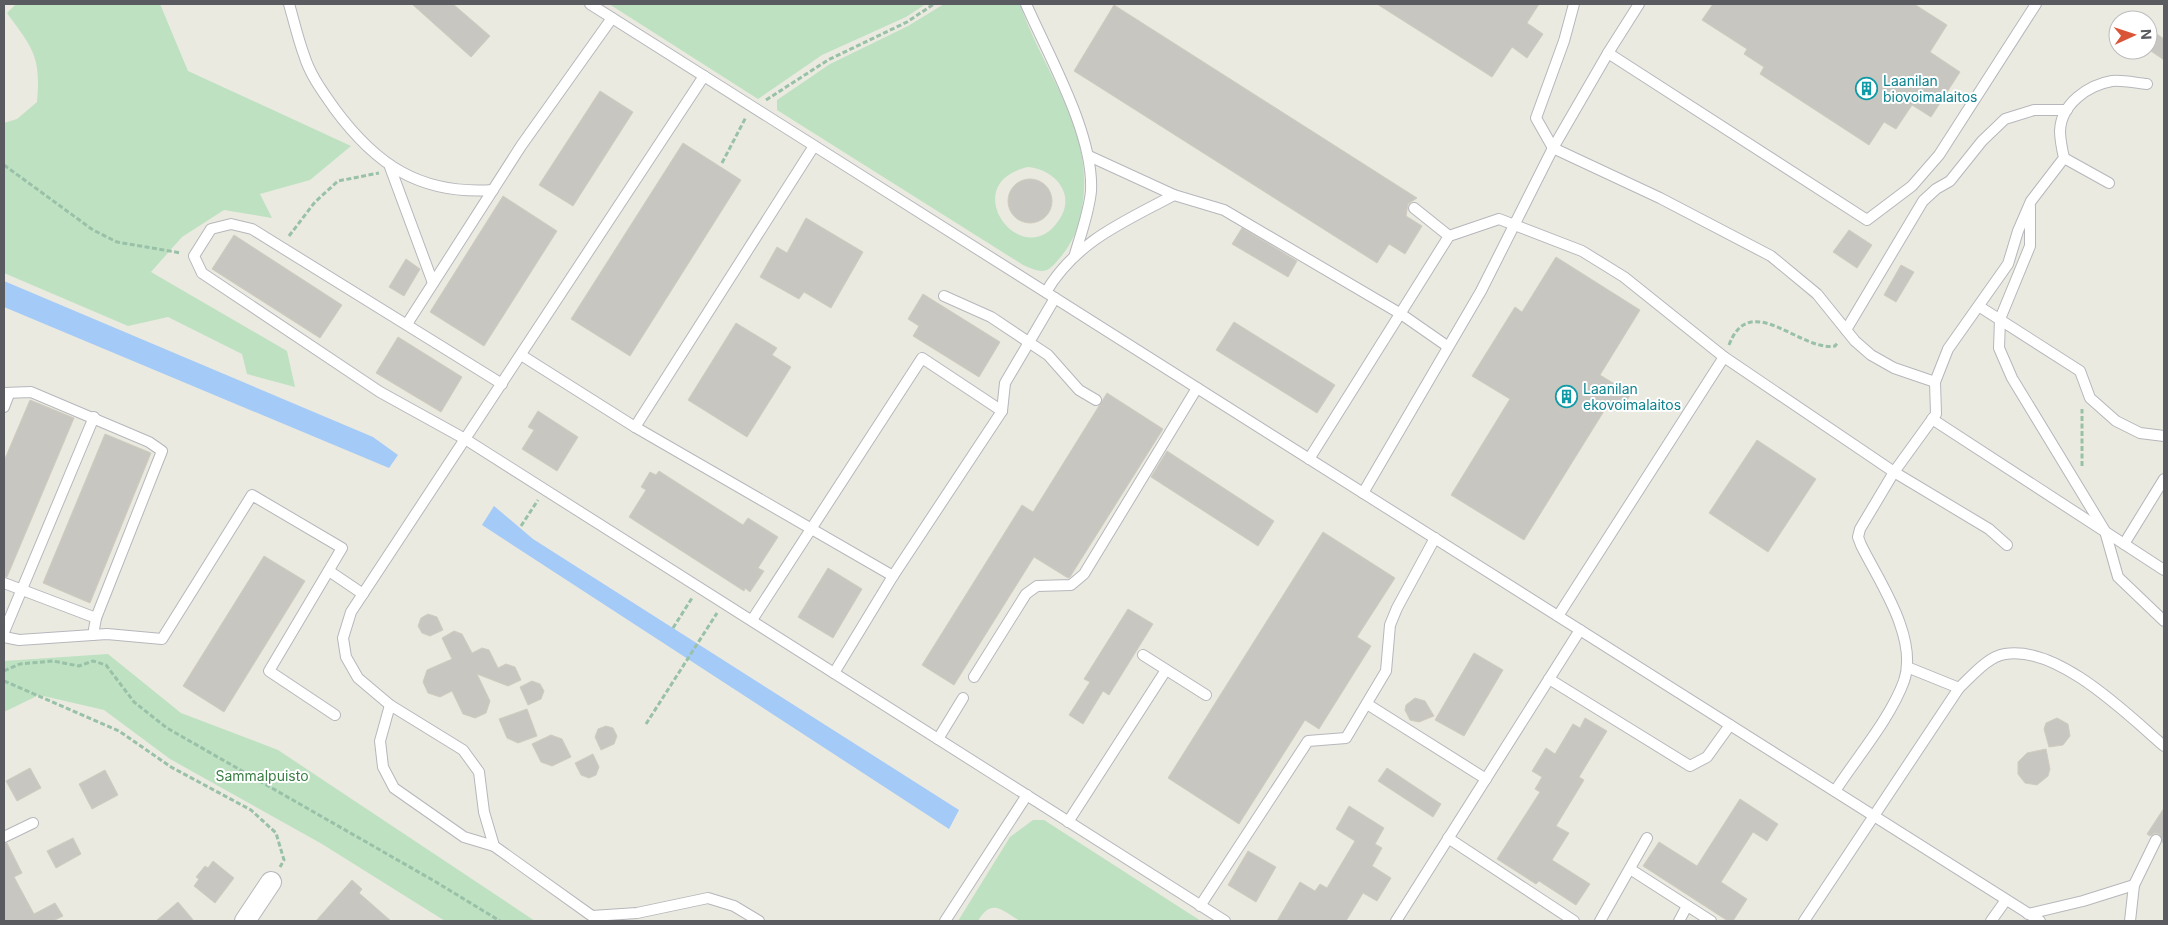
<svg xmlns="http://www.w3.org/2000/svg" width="2168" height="925" viewBox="0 0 2168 925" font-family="Inter,sans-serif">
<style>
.green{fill:#bee1c2;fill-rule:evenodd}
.water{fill:#a4caf7}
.building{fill:#c8c6c0;stroke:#cfccbf}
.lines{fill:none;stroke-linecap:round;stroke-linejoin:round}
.lane-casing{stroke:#b6b7bc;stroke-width:12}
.street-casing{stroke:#b6b7bc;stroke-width:22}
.path{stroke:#99c1a8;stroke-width:3;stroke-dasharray:5 2.5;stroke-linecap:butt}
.lane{stroke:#fff;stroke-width:10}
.street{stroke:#fff;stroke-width:20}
.labels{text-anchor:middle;stroke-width:4;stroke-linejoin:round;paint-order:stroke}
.culture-label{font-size:14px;fill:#0d838f;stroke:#fff;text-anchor:start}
.park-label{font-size:14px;fill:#3a7e44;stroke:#fff}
</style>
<rect width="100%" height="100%" fill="#ebeae0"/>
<g class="green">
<path d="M16,4H160L188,71L351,146L310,180L260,194L272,218L224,210L182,237L151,272L287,351L295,387L247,374L242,354L168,317L128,326L4,273V123L17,119L37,102C41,56 33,49 7,13Z"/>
<polygon points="609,4 926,4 906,17 822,55 758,99"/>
<path d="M944,4H1020C1042,70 1093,128 1083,201C1081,220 1075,239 1063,254C1048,273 1045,275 1023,265L777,110V100L830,64L908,26ZM1028,167C1054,169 1077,194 1059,220C1023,275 954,184 1028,167Z"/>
<polygon points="108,654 181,713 278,750 535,921 445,921 322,844 170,759 104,710 39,695 4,712 4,661"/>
<path d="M1033,820H1044L1201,921H1020C1001,910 992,898 978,921H958L1010,837Z"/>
</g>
<g class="water">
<polygon points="4,281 373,437 398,455 389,468 4,307"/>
<polygon points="494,506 533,539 959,810 949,829 482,525"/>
</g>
<g class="building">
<polygon points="412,4 453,4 490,36 471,57"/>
<polygon points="1377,4 1539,4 1527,23 1543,34 1527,58 1512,47 1492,77"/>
<polygon points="1713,4 1914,4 1947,25 1930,52 1960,72 1931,117 1912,105 1896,129 1884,122 1869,145 1760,74 1764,67 1744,54 1747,49 1702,20"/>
<polygon points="1114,5 1417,198 1408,204 1406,216 1422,226 1405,254 1389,244 1377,263 1074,71"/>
<polygon points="2148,28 2164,39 2164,60 2148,49"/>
<polygon points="600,91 633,112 573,206 539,185"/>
<polygon points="683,143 741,180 630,356 571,319"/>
<circle cx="1030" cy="201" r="22"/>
<polygon points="503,196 557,231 484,346 430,312"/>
<polygon points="806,218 863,252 831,308 804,292 799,299 760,277 777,247 787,253"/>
<polygon points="1242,228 1297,261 1288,277 1232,244"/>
<polygon points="1849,230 1872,245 1857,268 1833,252"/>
<polygon points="234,235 342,305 320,338 212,269"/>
<polygon points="1556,257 1640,310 1600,375 1631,394 1621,410 1609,403 1524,540 1451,495 1510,399 1472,376 1515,307 1522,312"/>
<polygon points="406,259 420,269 404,296 389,287"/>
<polygon points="1901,265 1914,272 1896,302 1884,295"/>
<polygon points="923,294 1000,342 979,377 913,336 919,326 908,319"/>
<polygon points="1234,322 1335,385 1317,413 1216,350"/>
<polygon points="736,323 777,348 772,355 791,367 747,437 688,400"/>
<polygon points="398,337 462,377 441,412 376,373"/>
<polygon points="1107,393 1163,429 1070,577 1068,578 1034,557 954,685 922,665 1022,505 1033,512"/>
<polygon points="30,400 74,418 7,577 4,576 4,461"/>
<polygon points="538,411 578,437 557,471 522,449 534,430 528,427"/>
<polygon points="105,434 151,453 90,603 43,583"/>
<polygon points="1757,440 1816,479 1768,552 1709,513"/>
<polygon points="1167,451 1274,521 1258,546 1151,477"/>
<polygon points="659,471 743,525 748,518 778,537 758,568 764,571 750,592 745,588 744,591 629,517 646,490 641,487 650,472 656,475"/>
<polygon points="1323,532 1395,578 1357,637 1371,646 1319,729 1305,720 1239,824 1168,778"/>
<polygon points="264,556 305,581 224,712 183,686"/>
<polygon points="828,568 862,589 833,638 798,617"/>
<polygon points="1128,609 1153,624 1109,695 1103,691 1083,724 1069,715 1090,682 1084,679"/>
<polygon points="428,614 437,617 443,630 430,636 422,633 418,626 421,618"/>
<polygon points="454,631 462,634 472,653 482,648 489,650 498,668 506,664 515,667 521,680 508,686 477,674 490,701 486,713 475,718 463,714 452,691 440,697 428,693 423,682 427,670 452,659 442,638"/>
<polygon points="1474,653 1503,670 1464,736 1435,720"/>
<polygon points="532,681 540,684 544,691 541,699 528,705 520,687"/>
<polygon points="1415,698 1425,701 1434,716 1419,722 1410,720 1405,710 1406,705"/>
<polygon points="527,709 537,736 518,743 507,738 499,719"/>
<polygon points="1585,718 1607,731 1579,777 1584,780 1556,826 1569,833 1552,860 1590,884 1576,905 1539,881 1536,884 1497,859 1540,792 1535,789 1542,777 1532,771 1546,748 1555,754 1573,724 1580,728"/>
<polygon points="2057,718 2068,724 2070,736 2063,745 2049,747 2044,729 2046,723"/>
<polygon points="606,726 613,728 617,736 614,744 601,750 595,737 598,729"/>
<polygon points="551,735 562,739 571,757 552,766 541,762 532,744"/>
<polygon points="2046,749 2050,769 2048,776 2037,785 2025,783 2018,774 2018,762 2027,753"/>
<polygon points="593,754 599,767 596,775 589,778 581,775 575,763"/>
<polygon points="30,768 41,788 17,801 6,781"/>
<polygon points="1387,768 1441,804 1433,817 1378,781"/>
<polygon points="105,770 118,795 92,809 79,784"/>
<polygon points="1740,799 1778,824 1767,841 1753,832 1721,882 1747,899 1733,921 1728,921 1643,866 1659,842 1697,866"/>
<polygon points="1349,806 1384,828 1375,844 1382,848 1372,866 1391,878 1377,901 1363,893 1346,921 1277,921 1300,882 1315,891 1320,884 1327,888 1355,841 1336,829"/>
<polygon points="2164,808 2164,845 2159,834 2155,833 2150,836 2147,834"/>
<polygon points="73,838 81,854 56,868 47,851"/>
<polygon points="7,843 22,873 14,877 34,914 55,903 63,916 53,921 4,921 4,844"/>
<polygon points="1248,851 1276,867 1256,902 1228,885"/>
<polygon points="213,861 234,878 215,903 194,886 199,879 196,877 205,866 208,868"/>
<polygon points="352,880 362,889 359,893 391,921 316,921"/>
<polygon points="178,902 194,921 156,921"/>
</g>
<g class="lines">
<defs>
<g id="lane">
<path d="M289,4C294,21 298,39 304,55C310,75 323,92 334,108C376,165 420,195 493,190"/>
<polyline points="590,4 2040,921"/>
<path d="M1026,4C1049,57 1094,134 1091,191C1089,212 1081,234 1075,254"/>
<polyline points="1639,4 1608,53 1867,220 1912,186 1939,155 2036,4"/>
<polyline points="704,76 351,612 343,638 346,657 358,678 390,705 463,750 479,772 484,812 494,846 592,916 637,913 708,898 734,906 759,921"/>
<polyline points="1553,148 1536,118 1564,41 1574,4"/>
<polyline points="1553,148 1608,53"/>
<polyline points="1089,156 1174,195"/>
<polyline points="2064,158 2109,183"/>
<polyline points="390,167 433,283"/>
<polyline points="2030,207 2030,246 2000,319 1999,348 2012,378 2105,531 2118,577 2164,621"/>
<polyline points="1414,208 1449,236"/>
<path d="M1046,292C1076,241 1124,222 1174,195L1224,210L1401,314L1447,346"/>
<polyline points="944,296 991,317 1048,355 1079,390 1096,400"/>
<polyline points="1980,307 2080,371 2090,398 2116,421 2140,433 2164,436"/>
<polyline points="407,324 521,146 612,18"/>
<polyline points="1846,330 1923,201 1936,189 1950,181 1982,141 2005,119 2034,110 2067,110"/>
<polyline points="521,355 635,427 893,576 834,673"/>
<polyline points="502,384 252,229 231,224 211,229 194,256 202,273 380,392 465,439 1225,921"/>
<polyline points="4,393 31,392 149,442 162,451 96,618"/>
<polyline points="4,407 9,394"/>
<polyline points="1002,411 1005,383 1055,298"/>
<polyline points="1932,419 2164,570"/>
<polyline points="635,427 814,146"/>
<polyline points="1309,459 1449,236 1499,219 1582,251 1624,277 1724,357"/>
<polyline points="1363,493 1481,291 1553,148 1660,198 1771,256 1817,294 1855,341 1871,355 1894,368 1935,382"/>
<polyline points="2124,544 2164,479"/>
<polyline points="329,571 363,594"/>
<polyline points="4,583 96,618 93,635"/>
<polyline points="1558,616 1724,357 1894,472 1989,529 2007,545"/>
<polyline points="752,620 922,358 1002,411 893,576"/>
<polyline points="4,632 94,417"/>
<polyline points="4,637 19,640 107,634 162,639 252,495 342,548 269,671 335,715"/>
<polyline points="1143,655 1206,695"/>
<polyline points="1907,667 1959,688"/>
<polyline points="974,677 1026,594 1037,586 1071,585 1084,574 1197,388"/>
<polyline points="1549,679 1690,766 1707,757 1730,725"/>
<polyline points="1367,704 1486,779"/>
<polyline points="390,705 380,741 383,767 394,788 464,837 494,846"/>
<polyline points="938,739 963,698"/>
<path d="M1835,791C1857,757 1890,719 1904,681C1910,663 1906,641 1900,624C1891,597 1874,571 1861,545L1858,537L1860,529L1894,472L1936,414L1935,382L1948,349L2008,264L2018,231L2031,201L2064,158C2062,149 2060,140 2060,131C2061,104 2088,85 2112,81C2123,80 2136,83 2147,84"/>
<polyline points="1068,822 1166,670"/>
<polyline points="4,837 33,823"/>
<polyline points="1448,838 1574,921"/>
<polyline points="1630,869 1711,921"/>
<polyline points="1200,906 1308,741 1346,738 1386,671 1390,625 1397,608 1435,538"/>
<polyline points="2028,914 2083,901 2134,885"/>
<polyline points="945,921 1027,795"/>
<polyline points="1396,921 1580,630"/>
<polyline points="1600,921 1647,838"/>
<polyline points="1679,921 1687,906"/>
<path d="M1804,921L1959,688C1972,676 1987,657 2005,654C2058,645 2127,714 2164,746"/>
<polyline points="1991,921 2006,900"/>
<polyline points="2130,921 2134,885 2156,840"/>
</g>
<polyline id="street" points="245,921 271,882"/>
</defs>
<use href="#lane" class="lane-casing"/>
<use href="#street" class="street-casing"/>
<g class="path">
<polyline points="766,100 828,60 907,22 934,4"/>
<polyline points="722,163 746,117"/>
<polyline points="4,165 93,230 117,242 181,253"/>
<polyline points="289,236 315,202 338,181 379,173"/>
<path d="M1729,345C1750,289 1800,352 1835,346L1838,342"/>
<polyline points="2082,466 2082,409"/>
<polyline points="521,526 538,500"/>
<polyline points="673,628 692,598"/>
<polyline points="4,671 20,664 53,661 79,666 93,661 106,665 134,702 167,728 436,882 500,921"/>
<polyline points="4,681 119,731 171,767 251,810 276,833 284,860 280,867"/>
<polyline points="646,724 717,613"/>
</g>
<use href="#lane" class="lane"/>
<use href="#street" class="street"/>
</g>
<defs>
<symbol id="building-ring" viewBox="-11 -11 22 22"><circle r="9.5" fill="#fff" stroke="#0f9aa8" stroke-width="1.5"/><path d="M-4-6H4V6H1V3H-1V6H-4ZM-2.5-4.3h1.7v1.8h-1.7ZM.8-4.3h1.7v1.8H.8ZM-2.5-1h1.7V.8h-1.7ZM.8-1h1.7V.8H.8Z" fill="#0f9aa8"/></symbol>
</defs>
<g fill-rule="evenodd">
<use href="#building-ring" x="1854" y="76" width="25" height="25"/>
<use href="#building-ring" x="1554" y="384" width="25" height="25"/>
</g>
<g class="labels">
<g class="culture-label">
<text x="1883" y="86">Laanilan<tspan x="1883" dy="16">biovoimalaitos</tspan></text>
<text x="1583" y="394">Laanilan<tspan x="1583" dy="16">ekovoimalaitos</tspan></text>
</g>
<g class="park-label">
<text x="262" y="781">Sammalpuisto</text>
</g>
</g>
<rect width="2168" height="925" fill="none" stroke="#595b60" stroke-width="10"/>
<g transform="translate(2133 35) rotate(87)"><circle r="24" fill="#ffffff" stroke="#bdbdbf"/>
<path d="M0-4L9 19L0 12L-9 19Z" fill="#da5537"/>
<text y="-8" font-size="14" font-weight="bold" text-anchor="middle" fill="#595b60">N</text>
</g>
</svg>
